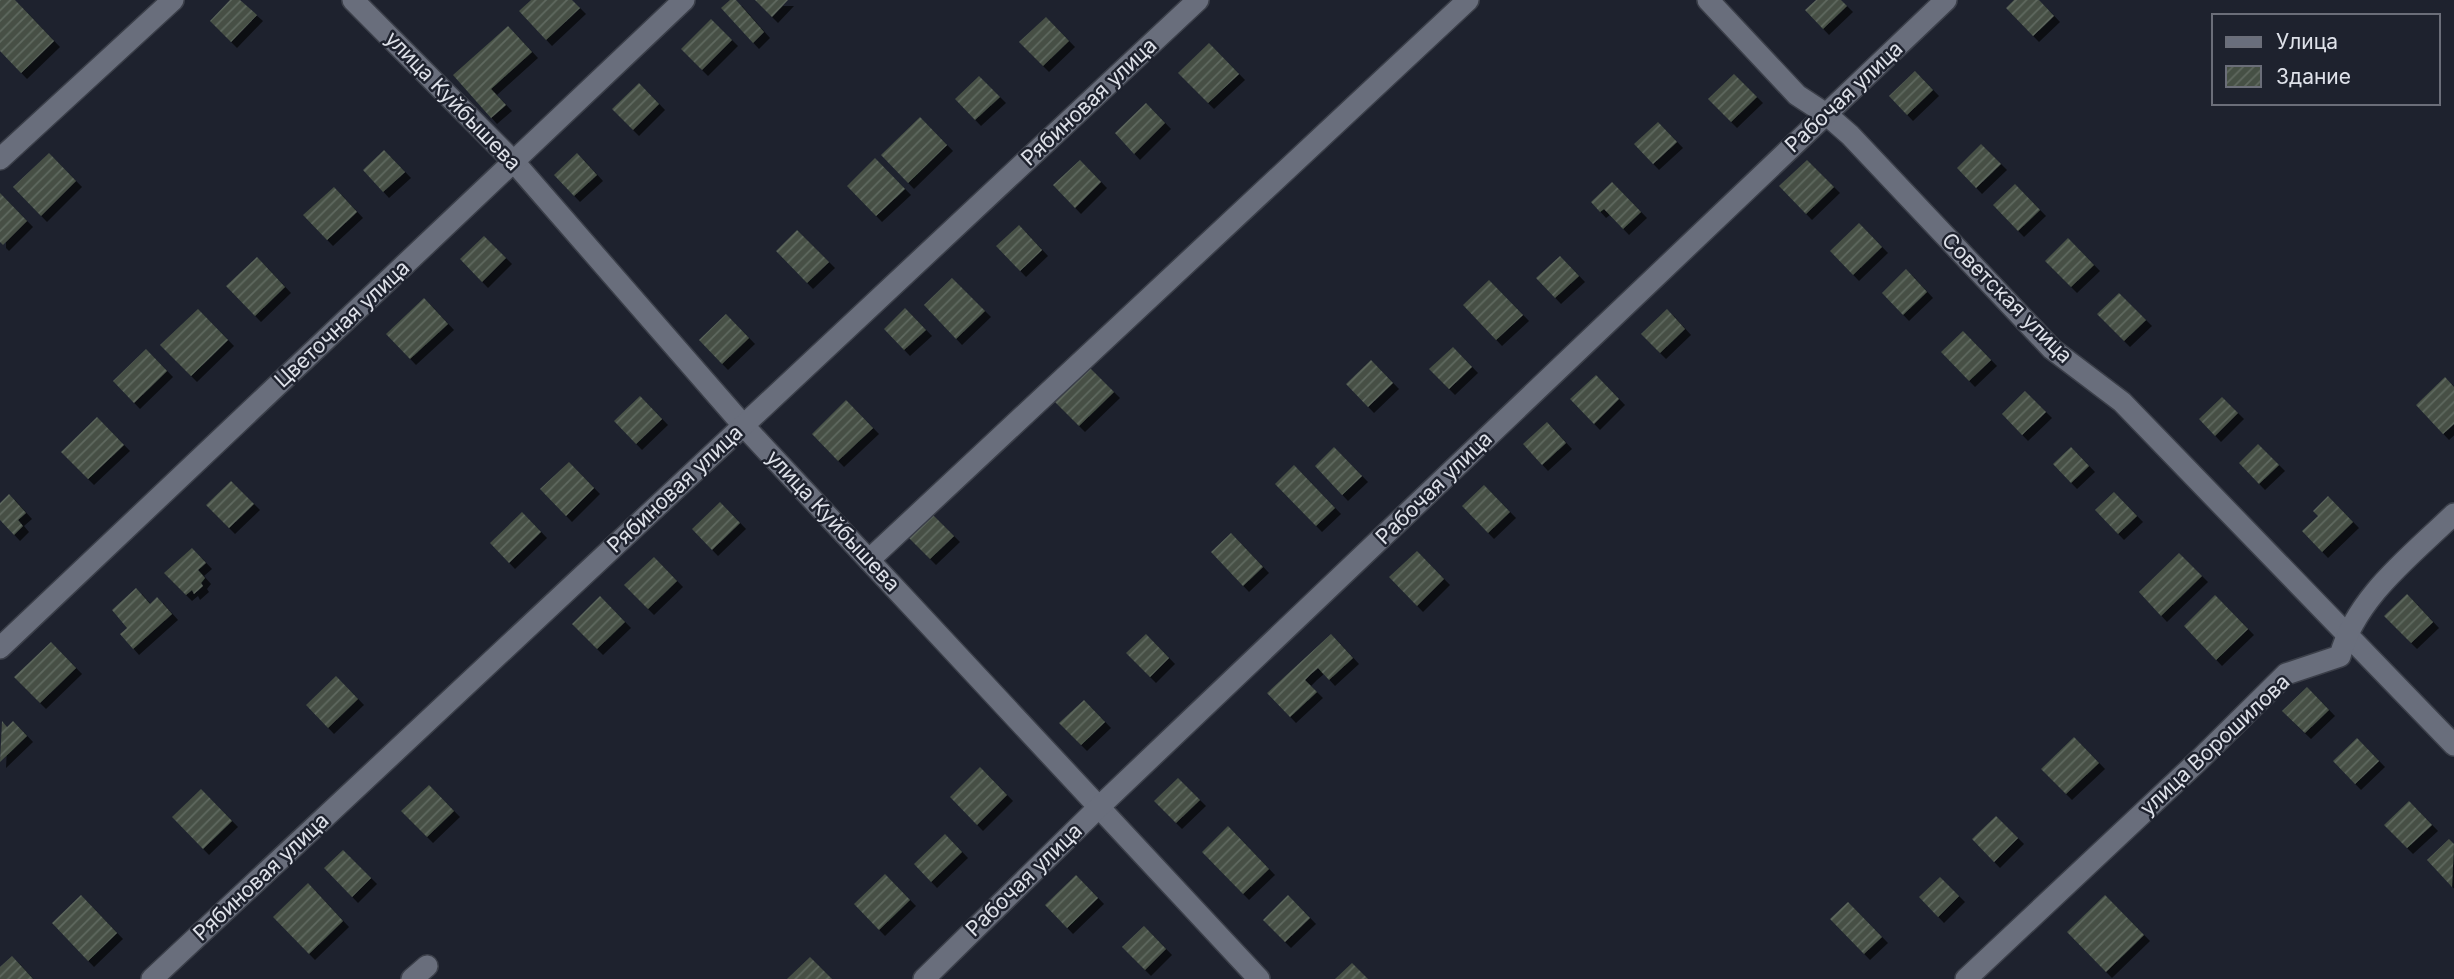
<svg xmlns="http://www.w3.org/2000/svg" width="2454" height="979" viewBox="0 0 2454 979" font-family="Inter,sans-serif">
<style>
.building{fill:url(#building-hatch);filter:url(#shadow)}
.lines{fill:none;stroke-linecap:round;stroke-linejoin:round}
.minor-casing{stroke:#3b3f49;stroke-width:24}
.minor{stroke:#696e7c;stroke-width:21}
.labels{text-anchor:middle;stroke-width:5;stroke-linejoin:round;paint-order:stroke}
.street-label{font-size:21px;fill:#dee1e9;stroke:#1e222e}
</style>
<defs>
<pattern id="building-hatch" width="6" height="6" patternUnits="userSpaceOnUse" patternTransform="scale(1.75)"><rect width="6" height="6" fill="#465045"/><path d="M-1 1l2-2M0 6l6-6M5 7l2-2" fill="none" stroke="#606960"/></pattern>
<filter id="shadow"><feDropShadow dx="6" dy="6" stdDeviation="0" flood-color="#0009"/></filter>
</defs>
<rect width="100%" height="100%" fill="#1e222e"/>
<g class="building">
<polygon points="0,0 15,0 54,41 21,73 0,51"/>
<polygon points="230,0 240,0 257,15 231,42 210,21"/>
<polygon points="531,0 572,0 580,8 546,40 519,11"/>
<polygon points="730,0 736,0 764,32 753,43 721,8"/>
<polygon points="755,0 788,0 772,17"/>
<polygon points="1816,0 1841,0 1847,6 1823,29 1805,10"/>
<polygon points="2014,0 2039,0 2054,16 2033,36 2006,8"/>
<polygon points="1046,17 1069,41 1043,66 1019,42"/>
<polygon points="711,19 732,40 702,70 681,49"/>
<polygon points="508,26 532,52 491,89 506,105 491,118 453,75"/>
<polygon points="1209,43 1239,74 1208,103 1178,73"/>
<polygon points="1915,71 1933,90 1907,115 1889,96"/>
<polygon points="1734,74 1757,97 1731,122 1708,99"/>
<polygon points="979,76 1000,97 975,120 955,99"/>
<polygon points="639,83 659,104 633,130 612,109"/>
<polygon points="1146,103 1165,123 1134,154 1115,133"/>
<polygon points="920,117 947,145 908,183 881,155"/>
<polygon points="1658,122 1677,142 1653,164 1634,144"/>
<polygon points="1981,144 2001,164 1976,188 1957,168"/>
<polygon points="384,150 405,172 383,192 363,170"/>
<polygon points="49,153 76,181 41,216 13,187"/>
<polygon points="577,153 597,175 574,196 554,175"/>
<polygon points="875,158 905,189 876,216 847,186"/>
<polygon points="1080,160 1101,182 1075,208 1053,185"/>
<polygon points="1807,160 1834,187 1806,214 1779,186"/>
<polygon points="1612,182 1641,212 1623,229 1604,209 1600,212 1591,202"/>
<polygon points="2015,184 2040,210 2018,231 1993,205"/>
<polygon points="334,187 357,212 327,240 303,215"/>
<polygon points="0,193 27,221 3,245 0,242"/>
<polygon points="1859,223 1882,247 1853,275 1830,251"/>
<polygon points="1019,225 1042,250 1020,271 996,246"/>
<polygon points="797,230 829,262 807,283 776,251"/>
<polygon points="484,236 506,258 482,282 460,259"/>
<polygon points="2068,238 2094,265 2071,287 2045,261"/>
<polygon points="1560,256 1579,276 1555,298 1536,278"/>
<polygon points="257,257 285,287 255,316 226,286"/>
<polygon points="1906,269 1927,292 1903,315 1882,293"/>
<polygon points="952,278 985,311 956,339 924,305"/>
<polygon points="1489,280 1523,315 1496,340 1463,305"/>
<polygon points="2119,293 2146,320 2124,341 2097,314"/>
<polygon points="424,298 448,324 410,359 386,334"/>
<polygon points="905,308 926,330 904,350 884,329"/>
<polygon points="198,309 228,340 191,376 160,345"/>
<polygon points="1667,309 1685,329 1660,353 1641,334"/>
<polygon points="726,314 749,338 722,364 699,340"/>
<polygon points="1963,331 1991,360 1969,381 1941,352"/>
<polygon points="1453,347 1472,367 1449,389 1429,369"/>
<polygon points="146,349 167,371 134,403 113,381"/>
<polygon points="1371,360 1393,383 1368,407 1346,384"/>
<polygon points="1088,366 1114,392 1079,426 1053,400"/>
<polygon points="1596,375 1619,399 1594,424 1570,399"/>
<polygon points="2445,377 2454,387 2454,424 2443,434 2416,405"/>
<polygon points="2025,391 2046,412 2022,435 2002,414"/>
<polygon points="640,396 662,419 636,444 614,421"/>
<polygon points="2222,397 2238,413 2215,436 2199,419"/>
<polygon points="846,400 873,428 838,461 812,434"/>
<polygon points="97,417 124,445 88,479 61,452"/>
<polygon points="1547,422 1566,443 1542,465 1523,444"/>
<polygon points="2258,444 2279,465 2259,484 2239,463"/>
<polygon points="1334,447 1362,476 1342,495 1315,466"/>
<polygon points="2071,447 2089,466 2071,483 2053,464"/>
<polygon points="569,462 594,488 566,516 540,489"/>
<polygon points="1294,465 1335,508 1316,526 1275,484"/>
<polygon points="231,481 254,504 229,528 206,505"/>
<polygon points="1484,485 1510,512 1488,533 1462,506"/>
<polygon points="2114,492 2137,516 2118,534 2095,510"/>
<polygon points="9,494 26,513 18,520 23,526 14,535 0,520 0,503"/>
<polygon points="2328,496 2353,522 2322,552 2302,531 2318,516 2313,511"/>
<polygon points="720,502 740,523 712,550 692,529"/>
<polygon points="929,511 954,536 930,559 905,534"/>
<polygon points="522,512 541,532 509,563 490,543"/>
<polygon points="1231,533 1263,567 1243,586 1211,552"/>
<polygon points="192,548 206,563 198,570 205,578 201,583 203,586 194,594 192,590 186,595 164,573"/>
<polygon points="1417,551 1444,579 1417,606 1389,577"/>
<polygon points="2179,553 2202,576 2161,616 2139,592"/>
<polygon points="654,557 677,581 648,609 624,585"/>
<polygon points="136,588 150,604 157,597 172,614 133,649 120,634 127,628 112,610"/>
<polygon points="2407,594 2433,622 2411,643 2384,616"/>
<polygon points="2215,595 2248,629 2216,660 2184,626"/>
<polygon points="600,596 625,622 597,649 572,624"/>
<polygon points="1146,634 1169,658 1150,677 1126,653"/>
<polygon points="1331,634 1353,658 1329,680 1318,668 1311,674 1305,680 1317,692 1290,717 1267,693"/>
<polygon points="51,642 76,668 40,703 14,677"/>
<polygon points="336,676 358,699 328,728 306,705"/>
<polygon points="2307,687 2329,710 2305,733 2282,711"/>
<polygon points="1084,700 1105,722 1081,745 1059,723"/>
<polygon points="2,721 7,727 13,721 27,736 0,762"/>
<polygon points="2074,737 2099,763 2066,794 2041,769"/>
<polygon points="2357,738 2379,761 2355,784 2333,761"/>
<polygon points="980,767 1007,795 977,825 950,797"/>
<polygon points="1178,778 1200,800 1176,823 1154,801"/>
<polygon points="429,785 454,811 427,837 401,811"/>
<polygon points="201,789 232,821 203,849 172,817"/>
<polygon points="2409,801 2432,825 2407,848 2384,825"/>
<polygon points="1996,816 2018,838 1994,862 1972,839"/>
<polygon points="1228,826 1269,869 1243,894 1202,852"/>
<polygon points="945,834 962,852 931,882 914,864"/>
<polygon points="2449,839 2454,844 2452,887 2427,860"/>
<polygon points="343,850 371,878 352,897 324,868"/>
<polygon points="885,874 910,900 879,930 854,904"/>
<polygon points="1076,875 1098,898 1067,928 1045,905"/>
<polygon points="1940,877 1959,896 1938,917 1919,897"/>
<polygon points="308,883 343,921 309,954 273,917"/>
<polygon points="81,895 117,933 88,961 52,923"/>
<polygon points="1288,895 1310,918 1285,942 1263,920"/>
<polygon points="2105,895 2144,935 2106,972 2067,932"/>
<polygon points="1848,902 1882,937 1864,954 1830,919"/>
<polygon points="1144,926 1166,949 1145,970 1122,947"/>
<polygon points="12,956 33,979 0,979 0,967"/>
<polygon points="810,957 832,979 787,979"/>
<polygon points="1352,963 1368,979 1335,979"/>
</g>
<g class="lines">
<defs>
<g id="minor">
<polyline points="353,0 514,162 743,425 1259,979"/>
<polyline points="1708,0 1797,95 1826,114 1850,135 2052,349 2122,402 2454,745"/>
<polyline points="0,159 173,0"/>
<polyline points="869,560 1468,0"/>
<polyline points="0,648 684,0"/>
<polyline points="152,979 1198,0"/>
<polyline points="412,979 427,966"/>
<polyline points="924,979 1099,807 1946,0"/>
<path d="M1966,979L2197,762L2286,674L2340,656C2356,597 2411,556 2454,514"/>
</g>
</defs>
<use href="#minor" class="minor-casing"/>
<use href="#minor" class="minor"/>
</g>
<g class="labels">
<g class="street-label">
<text transform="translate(1844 97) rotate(-43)" y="7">Рабочая улица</text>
<text transform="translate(453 101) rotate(46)" y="7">улица Куйбышева</text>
<text transform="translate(1089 102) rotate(-43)" y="7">Рябиновая улица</text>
<text transform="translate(2007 298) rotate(45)" y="7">Советская улица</text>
<text transform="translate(342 324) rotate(-43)" y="7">Цветочная улица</text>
<text transform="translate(1434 488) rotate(-44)" y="7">Рабочая улица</text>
<text transform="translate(675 489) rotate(-43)" y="7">Рябиновая улица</text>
<text transform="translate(833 521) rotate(47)" y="7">улица Куйбышева</text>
<text transform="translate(2215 745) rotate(-43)" y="7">улица Ворошилова</text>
<text transform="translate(261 877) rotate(-43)" y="7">Рябиновая улица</text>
<text transform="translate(1024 880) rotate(-44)" y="7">Рабочая улица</text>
</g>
</g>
<rect x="2212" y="14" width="228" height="91" fill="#1e222e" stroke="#6b6e79" stroke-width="2"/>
<rect x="2226" y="37" width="35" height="10" fill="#696e7c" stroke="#6b6e79" stroke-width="2"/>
<text x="2276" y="49" font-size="21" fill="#dee1e9">Улица</text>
<rect x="2226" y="66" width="35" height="21" fill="url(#building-hatch)" stroke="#6b6e79" stroke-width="2"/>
<text x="2276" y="84" font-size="21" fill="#dee1e9">Здание</text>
</svg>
